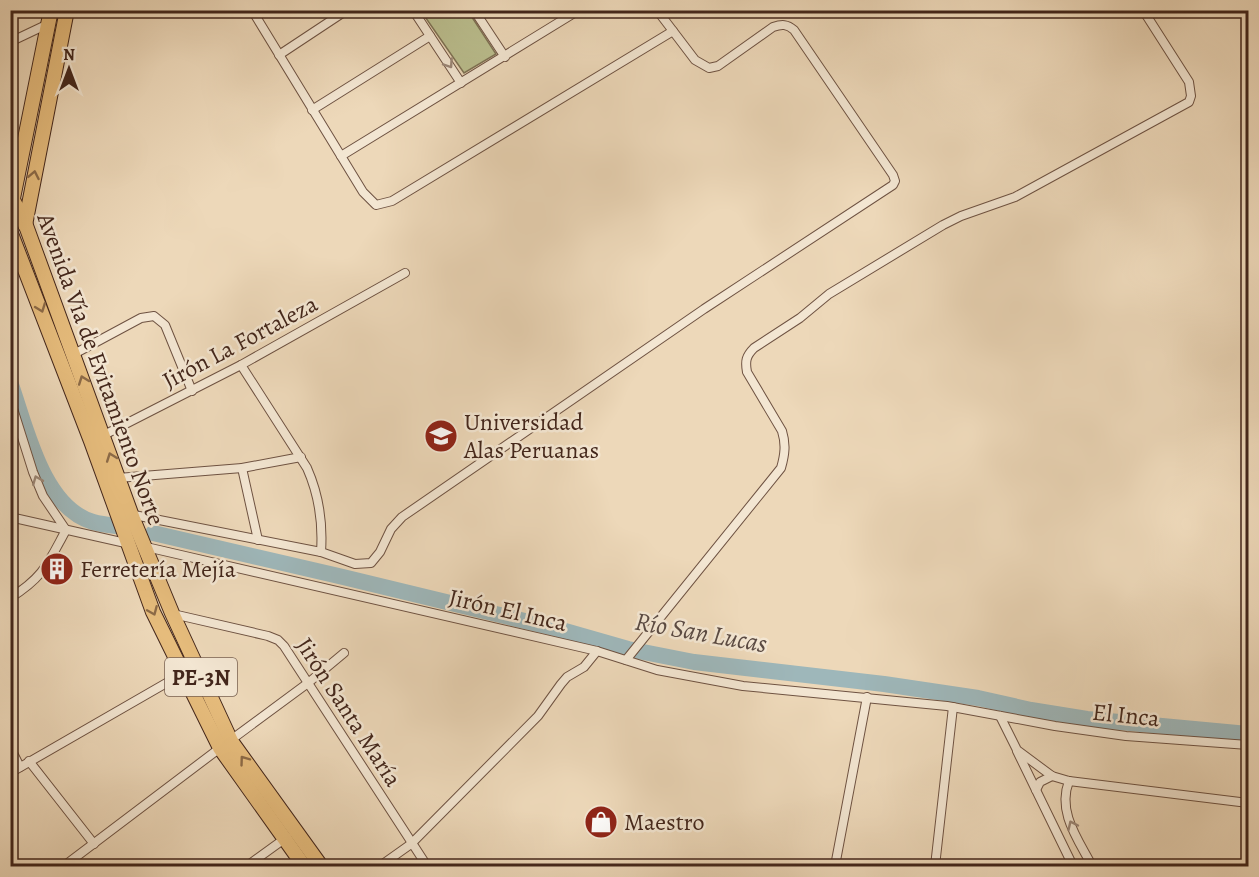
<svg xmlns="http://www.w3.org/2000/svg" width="1259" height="877" viewBox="0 0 1259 877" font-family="Alegreya,serif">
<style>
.green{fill:#babe8e;stroke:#7e7254;stroke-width:1.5}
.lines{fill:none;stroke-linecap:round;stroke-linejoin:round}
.river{stroke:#9eb7ba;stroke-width:16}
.minor-casing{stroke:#6e5242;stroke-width:10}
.trunk-casing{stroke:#43261b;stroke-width:16}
.minor{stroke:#f3e6d2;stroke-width:8}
.trunk{stroke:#e6bc7c;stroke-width:14}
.oneway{stroke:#9b8676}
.oneway2{stroke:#8c6a47}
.labels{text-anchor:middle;stroke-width:5;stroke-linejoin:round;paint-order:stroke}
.shield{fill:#f3e6d2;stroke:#786052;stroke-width:1.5}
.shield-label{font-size:22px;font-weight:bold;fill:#43261b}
.street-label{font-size:24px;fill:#43261b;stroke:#f3e6d2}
.poi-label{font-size:24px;fill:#43261b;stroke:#f3e6d2;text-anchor:start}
.water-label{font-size:26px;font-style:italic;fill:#5a4a43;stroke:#f3e6d2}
</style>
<rect width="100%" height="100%" fill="#edd8b9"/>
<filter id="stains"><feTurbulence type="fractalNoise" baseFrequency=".00333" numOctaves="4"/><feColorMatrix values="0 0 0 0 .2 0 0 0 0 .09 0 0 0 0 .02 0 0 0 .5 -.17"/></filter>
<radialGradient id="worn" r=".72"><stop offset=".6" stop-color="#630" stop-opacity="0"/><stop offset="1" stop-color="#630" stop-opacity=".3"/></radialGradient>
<polygon class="green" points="421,11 468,11 496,54 464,73"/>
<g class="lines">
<g class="river">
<path d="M10,382C26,426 42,507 93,522C100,524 108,525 116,526"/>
<polyline points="153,533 343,577 558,629 628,649 694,662 884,684 978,698 1031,710 1087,719 1248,734"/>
</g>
<defs>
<g id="minor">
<polyline points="252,10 363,192 376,205 392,201 673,31"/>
<polyline points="413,10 461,83"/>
<polyline points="474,10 505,57"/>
<polyline points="10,42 48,24"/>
<polyline points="279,55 347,10"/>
<polyline points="312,110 430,36"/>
<polyline points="341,156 579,10"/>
<polyline points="74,354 141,318 154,316 165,325 192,391"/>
<path d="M241,365L307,468C319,495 323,523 321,552"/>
<polyline points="10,399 33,472 43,496 66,530"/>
<polyline points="100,437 241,365 405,273"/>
<polyline points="242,468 258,540"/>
<polyline points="118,478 242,468 301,457"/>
<path d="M129,514L321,552L355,564L371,563L380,552L391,529L402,517L704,309L893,185L895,181L893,175L794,30C787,24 782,24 773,27L718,66L709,68L695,60L657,10"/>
<polyline points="10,517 130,544"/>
<polyline points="142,546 597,651 657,670 743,686 947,706 1055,726 1126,736 1248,745"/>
<path d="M10,598C44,577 48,563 66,530"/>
<polyline points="173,614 268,636 278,640 284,646 427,866"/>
<path d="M626,660L781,468C785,454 786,444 782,431L747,372C745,361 746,356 754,348L800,318L829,294L943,225L961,216L1015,197L1189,102L1191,96L1189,82L1143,10"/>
<polyline points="1000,716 1017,750 1052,776 1069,781 1248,803"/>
<polyline points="10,747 20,767"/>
<polyline points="1017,751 1073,866"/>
<polyline points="29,761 94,844"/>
<polyline points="10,773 182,674"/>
<path d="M1069,781C1057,812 1078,839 1092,866"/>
<polyline points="1036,790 1040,782 1052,776"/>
<polyline points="64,866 220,748 308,683 344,653"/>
<polyline points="247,866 287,837"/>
<polyline points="380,866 411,844 538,716 561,684 567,677 584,667 597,651"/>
<polyline points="835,866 867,697"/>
<polyline points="935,866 953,707"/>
</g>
<g id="trunk">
<polyline points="13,200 25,223 133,519 172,613 231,741 321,866"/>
<polyline points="11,208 51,10"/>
<polyline points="25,225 67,10"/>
<polyline points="10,231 91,441 153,612 220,748 304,866"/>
</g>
</defs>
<use href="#minor" class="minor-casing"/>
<use href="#trunk" class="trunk-casing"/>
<use href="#minor" class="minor"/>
<use href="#trunk" class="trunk"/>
</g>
<defs><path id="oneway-chevron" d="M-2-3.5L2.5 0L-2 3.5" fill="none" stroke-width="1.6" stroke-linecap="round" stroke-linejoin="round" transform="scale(1.5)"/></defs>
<g class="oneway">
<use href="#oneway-chevron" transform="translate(449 64) rotate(56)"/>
<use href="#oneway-chevron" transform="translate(37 480) rotate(-112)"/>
<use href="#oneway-chevron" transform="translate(1072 825) rotate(-115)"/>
</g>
<g class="oneway2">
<use href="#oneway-chevron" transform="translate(34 175) rotate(-79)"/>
<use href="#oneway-chevron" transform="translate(41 308) rotate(69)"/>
<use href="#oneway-chevron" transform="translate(83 380) rotate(-110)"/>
<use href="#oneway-chevron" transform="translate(111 457) rotate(-110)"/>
<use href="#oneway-chevron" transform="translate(153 611) rotate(67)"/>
<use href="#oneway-chevron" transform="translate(244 760) rotate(-126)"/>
</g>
<defs>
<symbol id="university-disc" viewBox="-11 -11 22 22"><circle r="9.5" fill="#8f2418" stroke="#f3e6d2"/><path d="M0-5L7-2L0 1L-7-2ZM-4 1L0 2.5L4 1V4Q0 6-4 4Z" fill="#fff"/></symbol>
<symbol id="building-disc" viewBox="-11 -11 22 22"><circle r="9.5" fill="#8f2418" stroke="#f3e6d2"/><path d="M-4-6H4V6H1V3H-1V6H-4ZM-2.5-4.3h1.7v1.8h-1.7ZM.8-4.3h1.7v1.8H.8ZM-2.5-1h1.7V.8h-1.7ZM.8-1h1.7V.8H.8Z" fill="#fff"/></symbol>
<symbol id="shop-disc" viewBox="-11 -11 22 22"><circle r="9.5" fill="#8f2418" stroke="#f3e6d2"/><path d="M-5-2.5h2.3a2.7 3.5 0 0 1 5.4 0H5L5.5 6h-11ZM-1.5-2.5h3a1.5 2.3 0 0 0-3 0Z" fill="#fff"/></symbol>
</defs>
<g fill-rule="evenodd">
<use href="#university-disc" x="422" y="417" width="38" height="38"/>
<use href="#building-disc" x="38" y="550" width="38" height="38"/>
<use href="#shop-disc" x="582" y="803" width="38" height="38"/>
</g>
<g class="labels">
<rect class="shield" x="165" y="658" width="72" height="38" rx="4.5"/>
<g class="shield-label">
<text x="201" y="685">PE-3N</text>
</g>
<g class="street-label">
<text transform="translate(240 342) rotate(-28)" y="8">Jirón La Fortaleza</text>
<text transform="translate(101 369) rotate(70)" y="8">Avenida Vía de Evitamiento Norte</text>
<text transform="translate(508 610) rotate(13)" y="8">Jirón El Inca</text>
<text transform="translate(349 712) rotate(57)" y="8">Jirón Santa María</text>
<text transform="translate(1126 715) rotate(6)" y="8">El Inca</text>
</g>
<g class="poi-label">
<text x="464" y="430">Universidad<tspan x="464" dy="28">Alas Peruanas</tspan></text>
<text x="80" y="577">Ferretería Mejía</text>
<text x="624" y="830">Maestro</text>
</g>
<g class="water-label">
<text transform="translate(701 632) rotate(10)" y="9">Río San Lucas</text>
</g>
</g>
<rect width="1259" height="877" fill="none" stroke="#edd8b9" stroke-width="36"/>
<rect x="12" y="12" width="1235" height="853" fill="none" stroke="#43261b" stroke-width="3"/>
<rect x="18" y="18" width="1223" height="841" fill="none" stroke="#43261b" stroke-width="1.5"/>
<g transform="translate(69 69)" stroke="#f3e6d2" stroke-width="4.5" paint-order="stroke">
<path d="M0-4.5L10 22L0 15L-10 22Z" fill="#43261b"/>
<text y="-9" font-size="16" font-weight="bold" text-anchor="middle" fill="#43261b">N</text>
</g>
<rect width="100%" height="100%" filter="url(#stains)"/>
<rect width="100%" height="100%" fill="url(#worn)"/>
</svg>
